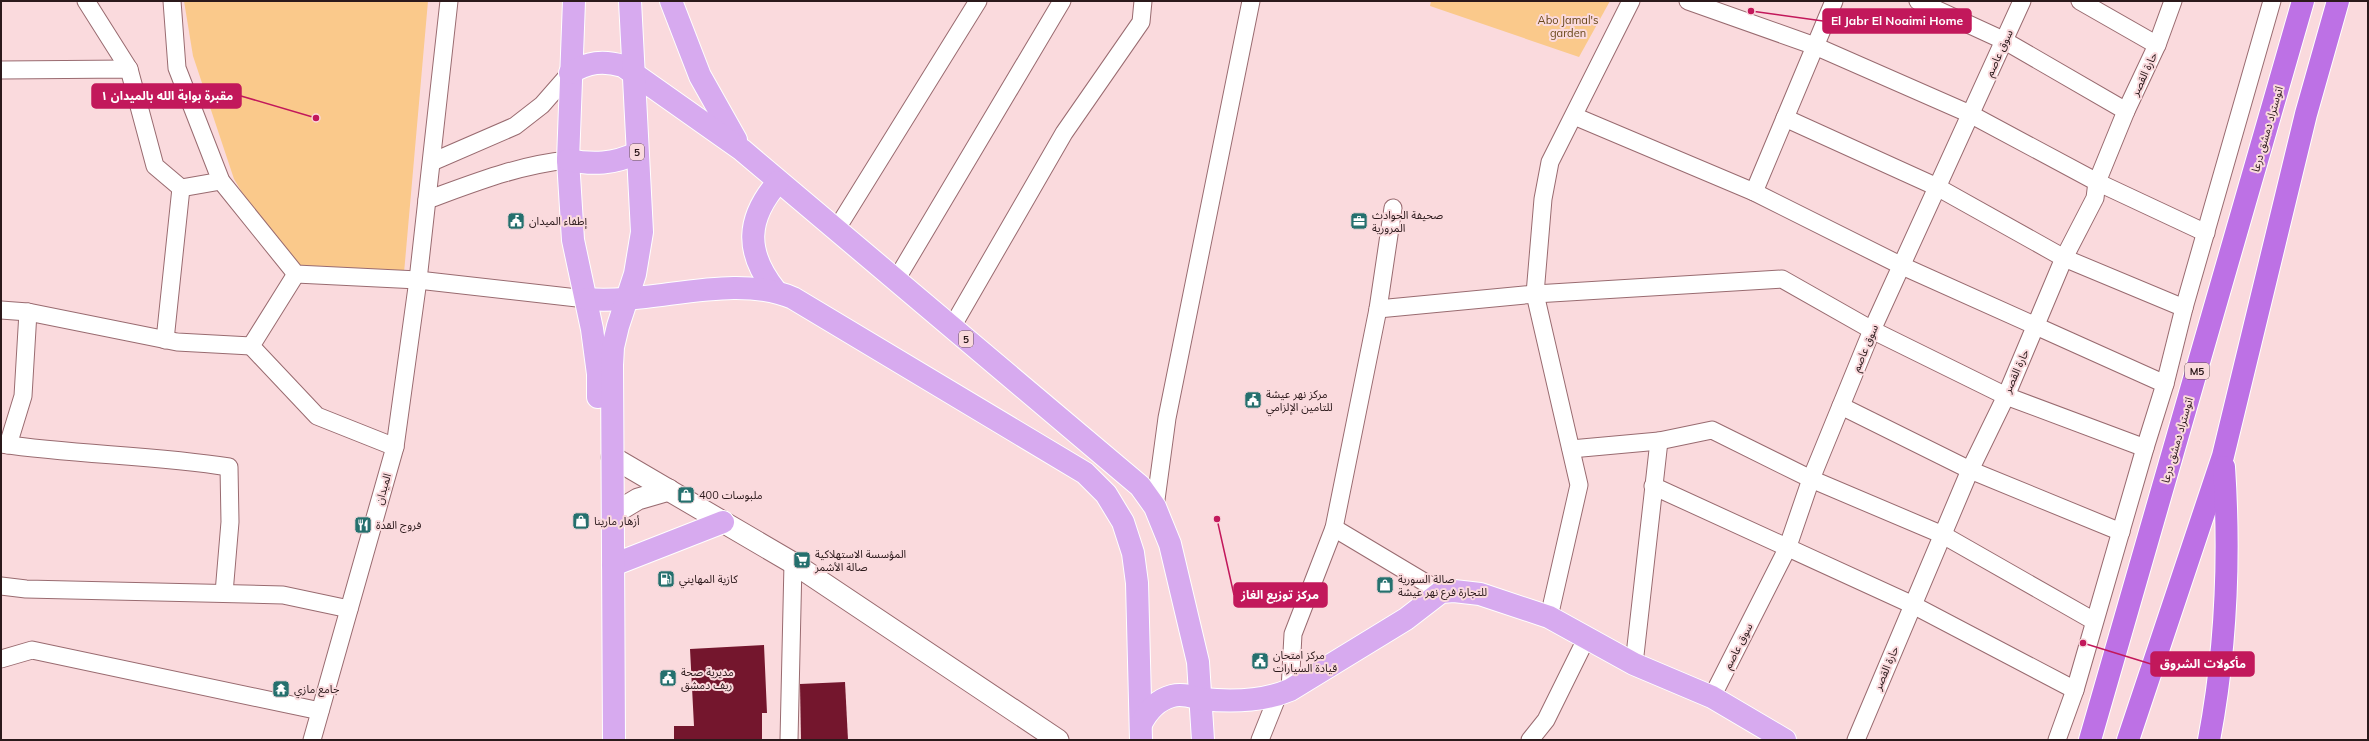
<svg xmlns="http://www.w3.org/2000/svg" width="2369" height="741" viewBox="0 0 2369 741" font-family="Mulish,'Noto Sans Arabic',sans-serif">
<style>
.green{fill:#fac98b}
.building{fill:#74162d}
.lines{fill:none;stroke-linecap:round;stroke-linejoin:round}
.minor-casing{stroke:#996b70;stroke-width:19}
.tertiary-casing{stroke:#996b70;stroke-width:23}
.primary-casing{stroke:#fff;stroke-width:24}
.motorway-casing{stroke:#fff;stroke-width:24}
.minor{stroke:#fff;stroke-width:17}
.tertiary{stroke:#fff;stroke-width:21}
.primary{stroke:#d7aaef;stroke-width:22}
.motorway{stroke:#bd71e5;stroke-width:22}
.labels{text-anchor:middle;stroke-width:4;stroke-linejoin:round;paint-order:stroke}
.shield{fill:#fadadd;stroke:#695355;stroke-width:1}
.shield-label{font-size:10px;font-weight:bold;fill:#2b191b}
.park-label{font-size:11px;fill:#684719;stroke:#fadadd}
.street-label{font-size:11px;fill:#2b191b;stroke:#fadadd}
.poi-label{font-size:11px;fill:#2b191b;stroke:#fadadd;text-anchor:start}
.leader{fill:none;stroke:#c2185b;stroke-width:1.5}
.callout-dot{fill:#c2185b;stroke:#fadadd;stroke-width:1.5}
.callout{fill:#c2185b;stroke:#c2185b;stroke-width:1.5}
.callout-label{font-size:12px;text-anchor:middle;font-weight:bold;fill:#fff}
</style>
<rect width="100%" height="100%" fill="#fadadd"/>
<g class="green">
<polygon points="184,1 428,1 404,273 288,269 234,179 193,56"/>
<polygon points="1431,1 1610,1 1579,57 1430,6"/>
</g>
<g class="building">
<polygon points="764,645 767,713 762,713 762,740 674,740 674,726 694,726 690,649"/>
<polygon points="845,682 848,740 801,740 800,684"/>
</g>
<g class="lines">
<defs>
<g id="minor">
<polyline points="86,1 129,69"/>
<polyline points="172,1 177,68 221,181 296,274 418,280 586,299"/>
<polyline points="1688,1 1815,46 1970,114 2097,182 2206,233"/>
<polyline points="1918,1 2005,41 2126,111"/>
<polyline points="2080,1 2157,45"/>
<polyline points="1,70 129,69 155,166 181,188 221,181"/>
<polyline points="1574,116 1754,192 1900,265 2165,384"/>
<polyline points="1785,118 1937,187 2064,258 2184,308"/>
<polyline points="432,162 515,126 542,105 570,73"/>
<polyline points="1754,192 1834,1"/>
<path d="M427,200C474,183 518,165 568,160"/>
<polyline points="836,230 978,1"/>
<polyline points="296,274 251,346 317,416 395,447"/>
<polyline points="896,280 1062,1"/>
<polyline points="1378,309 1535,294 1782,279 1872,330 2006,396 2145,448"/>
<polyline points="1,310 28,312 177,342 251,346"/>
<polyline points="952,327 1064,133 1141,22 1143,1"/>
<polyline points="165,340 181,188"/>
<polyline points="1841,406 1970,470 2121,532"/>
<path d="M1,444C77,455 154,455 229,467L230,522L224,593"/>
<polyline points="8,445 23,396 28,312"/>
<polyline points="1571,449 1659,441 1712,430 1811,479 1943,535 2094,621"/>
<polyline points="1653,486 1913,605 2075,690"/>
<polyline points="1155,507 1167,418 1251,1"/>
<polyline points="1334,528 1378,309 1393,208"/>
<polyline points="1,586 26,589 283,595 349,609"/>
<polyline points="1549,617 1579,485 1535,294 1543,199 1550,162 1631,1"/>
<polyline points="1,659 32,650 320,711"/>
<polyline points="1634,664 1659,441"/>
<polyline points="1290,690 1293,634 1334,528 1441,592"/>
<polyline points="1712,697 1787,549 1811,479 1872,330 2022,1"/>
<polyline points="312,740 395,447 418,280 449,1"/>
<polyline points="789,740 793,563"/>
<polyline points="1260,740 1278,695"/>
<polyline points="1530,740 1546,720 1587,637"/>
<polyline points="1856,740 1970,470 2006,396 2064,258 2095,198 2097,182 2126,111 2157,45 2173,1"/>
<polyline points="2057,740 2075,690 2145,448 2165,384 2184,308 2272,1"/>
</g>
<g id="tertiary">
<polyline points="612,457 793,563 1058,740"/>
<polyline points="613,514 638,499 669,490"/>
</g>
<g id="primary">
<polyline points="574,1 568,160 573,240 592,329 598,374 598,397"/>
<polyline points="671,1 700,76 736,140"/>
<path d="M570,73C588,62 603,60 623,66L742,150L1140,486L1155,507L1170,544L1198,662L1203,740"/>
<path d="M568,160C593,165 614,164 637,153"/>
<path d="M775,290C745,252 746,219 778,182"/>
<path d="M586,299C653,305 732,272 793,298L1085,473L1106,494L1123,522L1133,553L1137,583L1141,740"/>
<polyline points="613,565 723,522"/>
<path d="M1141,724C1148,710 1157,700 1172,696C1183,693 1192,697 1202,699C1231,702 1264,701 1290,690L1406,619L1441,592L1454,591L1480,594L1549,617L1634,664L1712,697L1785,740"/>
<polyline points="614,740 612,365 613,347 618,326 635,274 642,232 630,1"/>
</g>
<g id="motorway">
<polyline points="2090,740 2303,1"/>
<polyline points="2128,740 2223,456 2306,114 2338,1"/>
<path d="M2209,740C2226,650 2230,558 2224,467"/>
</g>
</defs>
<use href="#minor" class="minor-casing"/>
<use href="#tertiary" class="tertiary-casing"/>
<use href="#primary" class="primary-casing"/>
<use href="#motorway" class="motorway-casing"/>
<use href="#minor" class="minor"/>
<use href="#tertiary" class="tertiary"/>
<use href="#primary" class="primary"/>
<use href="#motorway" class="motorway"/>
</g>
<defs>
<symbol id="civic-square" viewBox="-11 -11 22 22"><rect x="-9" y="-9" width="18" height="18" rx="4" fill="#25706e" stroke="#fadadd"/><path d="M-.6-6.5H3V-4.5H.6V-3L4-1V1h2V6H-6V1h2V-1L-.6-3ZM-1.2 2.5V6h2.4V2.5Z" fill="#fff"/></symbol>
<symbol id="office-square" viewBox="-11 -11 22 22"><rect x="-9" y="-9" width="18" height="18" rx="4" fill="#25706e" stroke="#fadadd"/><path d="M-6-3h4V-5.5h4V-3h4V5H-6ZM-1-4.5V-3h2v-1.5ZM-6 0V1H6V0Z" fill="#fff"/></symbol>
<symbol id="shop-square" viewBox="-11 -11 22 22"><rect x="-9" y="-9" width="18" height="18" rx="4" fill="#25706e" stroke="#fadadd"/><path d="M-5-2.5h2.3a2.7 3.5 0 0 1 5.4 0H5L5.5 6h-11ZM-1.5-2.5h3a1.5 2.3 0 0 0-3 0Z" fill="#fff"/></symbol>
<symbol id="restaurant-square" viewBox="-11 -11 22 22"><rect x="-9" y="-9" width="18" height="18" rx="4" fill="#25706e" stroke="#fadadd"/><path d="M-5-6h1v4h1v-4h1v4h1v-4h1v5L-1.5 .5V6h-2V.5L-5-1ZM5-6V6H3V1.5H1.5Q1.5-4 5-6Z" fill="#fff"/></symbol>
<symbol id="supermarket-square" viewBox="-11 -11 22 22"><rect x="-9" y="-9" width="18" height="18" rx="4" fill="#25706e" stroke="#fadadd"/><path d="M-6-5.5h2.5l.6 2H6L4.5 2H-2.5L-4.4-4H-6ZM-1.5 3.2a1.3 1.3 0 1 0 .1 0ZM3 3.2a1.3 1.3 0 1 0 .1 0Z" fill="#fff"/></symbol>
<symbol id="fuel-square" viewBox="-11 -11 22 22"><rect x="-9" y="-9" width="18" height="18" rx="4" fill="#25706e" stroke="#fadadd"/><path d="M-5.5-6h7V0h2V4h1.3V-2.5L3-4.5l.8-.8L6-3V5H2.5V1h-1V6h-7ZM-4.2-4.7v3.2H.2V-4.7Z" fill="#fff"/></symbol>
<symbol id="temple-square" viewBox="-11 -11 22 22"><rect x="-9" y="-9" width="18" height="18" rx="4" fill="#25706e" stroke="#fadadd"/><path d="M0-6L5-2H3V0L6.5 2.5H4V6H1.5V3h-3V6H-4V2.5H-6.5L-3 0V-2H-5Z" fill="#fff"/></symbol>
</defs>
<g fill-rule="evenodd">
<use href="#civic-square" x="506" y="211" width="20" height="20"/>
<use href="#office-square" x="1349" y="211" width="20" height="20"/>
<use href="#civic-square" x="1243" y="390" width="20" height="20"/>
<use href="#shop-square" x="676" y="485" width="20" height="20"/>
<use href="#shop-square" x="571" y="511" width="20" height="20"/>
<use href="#restaurant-square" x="353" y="515" width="20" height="20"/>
<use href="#supermarket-square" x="792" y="550" width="20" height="20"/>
<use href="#fuel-square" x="656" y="569" width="20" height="20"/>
<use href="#shop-square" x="1375" y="575" width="20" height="20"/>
<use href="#civic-square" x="1250" y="651" width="20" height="20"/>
<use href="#civic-square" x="658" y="668" width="20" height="20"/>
<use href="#temple-square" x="271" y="679" width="20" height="20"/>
</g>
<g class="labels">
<g class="shield">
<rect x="630" y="144" width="14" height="16" rx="3"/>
<rect x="959" y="331" width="14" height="16" rx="3"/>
<rect x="2185" y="363" width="24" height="16" rx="3"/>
</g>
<g class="shield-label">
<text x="637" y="156">5</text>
<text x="966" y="343">5</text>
<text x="2197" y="375">M5</text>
</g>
<g class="park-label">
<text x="1568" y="24">Abo Jamal's<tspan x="1568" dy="13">garden</tspan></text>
</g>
<g class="street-label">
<text transform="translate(1999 53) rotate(-65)" y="4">سوق عاصم</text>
<text transform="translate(2144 74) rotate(-65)" y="4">حارة القصر</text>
<text transform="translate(2267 129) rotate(-74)" y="4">اتوستراد دمشق درعا</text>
<text transform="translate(1865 348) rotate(-67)" y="4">سوق عاصم</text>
<text transform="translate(2016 371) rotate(-66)" y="4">حارة القصر</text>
<text transform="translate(2177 440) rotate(-74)" y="4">اتوستراد دمشق درعا</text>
<text transform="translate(383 489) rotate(-74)" y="4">الميدان</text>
<text transform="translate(1738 646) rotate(-63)" y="4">سوق عاصم</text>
<text transform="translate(1886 668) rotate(-67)" y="4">حارة القصر</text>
</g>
<g class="poi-label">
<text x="1372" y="219">صحيفة الحوادث<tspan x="1372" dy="13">المرورية</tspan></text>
<text x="529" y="225">إطفاء الميدان</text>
<text x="1266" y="398">مركز نهر عيشة<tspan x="1266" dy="13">للتامين الإلزامي</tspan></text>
<text x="699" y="499">ملبوسات 400</text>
<text x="594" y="525">أزهار مارينا</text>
<text x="376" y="529">فروج القدة</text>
<text x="815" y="558">المؤسسة الاستهلاكية<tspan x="815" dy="13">صالة الأشمر</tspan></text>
<text x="679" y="583">كازية المهايني</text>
<text x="1398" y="583">صالة السورية<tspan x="1398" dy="13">للتجارة فرع نهر عيشة</tspan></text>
<text x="1273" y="659">مركز امتحان<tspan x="1273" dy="13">قيادة السيارات</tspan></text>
<text x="681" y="676">مديرية صحة<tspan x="681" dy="13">ريف دمشق</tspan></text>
<text x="294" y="693">جامع مازي</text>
</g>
</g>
<path class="leader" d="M1751 11L1823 21M316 118L241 96M1217 519L1234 595M2083 643L2151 664"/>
<g class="callout-dot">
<circle cx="1751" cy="11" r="4"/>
<circle cx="316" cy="118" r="4"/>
<circle cx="1217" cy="519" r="4"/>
<circle cx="2083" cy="643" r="4"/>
</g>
<g class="callout">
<rect x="1823" y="9" width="148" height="24" rx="4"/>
<rect x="92" y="84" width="149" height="24" rx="4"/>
<rect x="1234" y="583" width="93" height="24" rx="4"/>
<rect x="2151" y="652" width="103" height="24" rx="4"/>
</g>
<g class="callout-label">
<text x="1897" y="25">El Jabr El Noaimi Home</text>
<text x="167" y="100">مقبرة بوابة الله بالميدان ١</text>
<text x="1280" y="599">مركز توزيع الغاز</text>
<text x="2203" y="668">مأكولات الشروق</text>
</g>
<rect width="2369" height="741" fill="none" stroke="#2b191b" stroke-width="4"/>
</svg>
